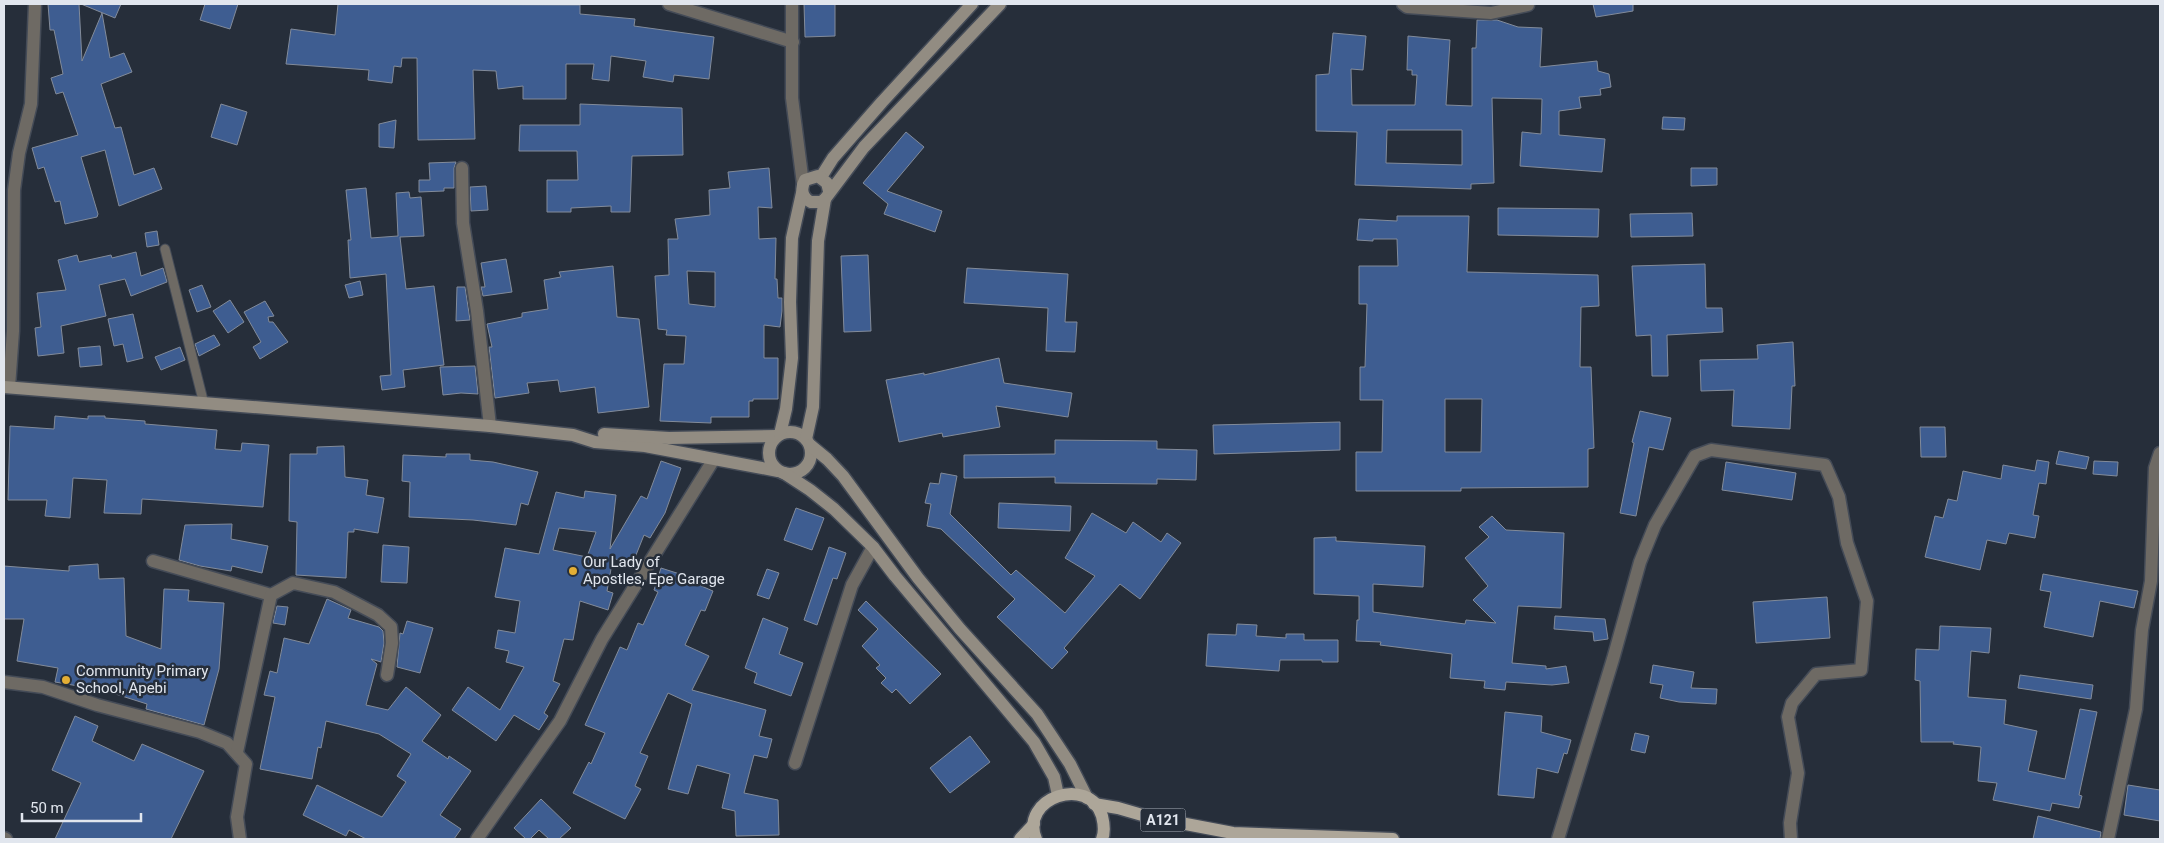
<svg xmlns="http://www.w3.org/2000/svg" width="2164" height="843" viewBox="0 0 2164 843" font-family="Roboto,sans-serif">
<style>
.building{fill:#3e5d91;stroke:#828b9a;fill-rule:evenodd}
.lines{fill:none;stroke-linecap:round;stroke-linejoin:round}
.lane-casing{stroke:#444b57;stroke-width:11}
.street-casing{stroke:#444b57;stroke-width:15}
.secondary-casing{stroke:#444b57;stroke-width:15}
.primary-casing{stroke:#444b57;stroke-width:15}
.lane{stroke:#6e6a64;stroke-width:9}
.street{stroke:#6e6a64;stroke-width:12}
.secondary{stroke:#928c82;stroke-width:12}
.primary{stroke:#ada699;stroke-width:12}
.poi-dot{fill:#e3ae35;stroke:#262e3a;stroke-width:2}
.labels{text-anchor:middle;stroke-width:5;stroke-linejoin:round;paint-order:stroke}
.shield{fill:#262e3a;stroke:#a9afb8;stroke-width:1}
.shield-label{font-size:14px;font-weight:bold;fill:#e1e6ee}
.poi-label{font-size:15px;fill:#e1e6ee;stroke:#262e3a;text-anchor:start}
</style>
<rect width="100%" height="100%" fill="#262e3a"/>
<g class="building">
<polygon points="48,4 79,4 82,61 102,13 110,58 124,53 132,72 101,84 115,128 121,127 134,175 154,168 162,189 119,206 105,150 81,157 98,214 97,217 65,224 60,201 55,202 44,167 38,169 32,148 78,135 63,92 56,94 51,78 63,74 54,30 50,30"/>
<polygon points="81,4 121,4 115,18"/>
<polygon points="205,4 238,4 230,29 200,20"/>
<polygon points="338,4 580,5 580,14 635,19 634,26 714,37 709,79 674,75 673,82 643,77 646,61 611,56 609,81 592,79 594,64 566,64 566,99 523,99 523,86 498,89 496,71 473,70 475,139 418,140 417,58 402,58 401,67 394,66 392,83 368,80 369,70 286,64 291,29 335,35"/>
<polygon points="804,4 835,4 835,36 805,37"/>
<polygon points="1593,4 1633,4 1633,11 1596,17"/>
<path d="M1477,20H1497L1518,27L1542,28L1540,67L1597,61L1598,71L1609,74L1611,87L1600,89L1601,95L1579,97L1581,108L1559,111V135L1605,139L1602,172L1520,166L1522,132L1541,134L1542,99L1492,98L1494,183L1471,184V189L1355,185L1357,132L1316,131V75L1329,74L1333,33L1366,36L1363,70L1351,69L1352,105H1415L1417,75H1412V70H1407L1408,36L1450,40L1446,105L1472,106V48H1476ZM1387,130H1462V165L1386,163Z"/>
<polygon points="221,104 247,112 237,145 211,137"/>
<polygon points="580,104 682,108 683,155 632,156 630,212 611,212 611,206 571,208 571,212 547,212 547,180 578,180 577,151 519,151 520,125 580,125"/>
<polygon points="1663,117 1685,118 1684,130 1662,129"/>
<polygon points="396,120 394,148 379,147 379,124"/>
<polygon points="906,132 924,147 887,191 942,211 935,232 884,214 888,204 863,183"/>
<polygon points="456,162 454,168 454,188 444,188 444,191 419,192 419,180 430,180 429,163"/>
<path d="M769,168L772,208L758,207L759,239L776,238L775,279H777L778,298H782V311L780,327L764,325V358H778V399H753V401H749V417H711V423L660,421L664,364H684L686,336L666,335L667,330L658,329L655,276L669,275L668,239H678L675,219L710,215L709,190L730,188L728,172ZM687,271L715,272V307L689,304Z"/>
<polygon points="1691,168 1717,168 1717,185 1691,186"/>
<polygon points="486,186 488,210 471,211 470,187"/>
<polygon points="366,188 371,238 398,236 396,193 409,192 410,198 421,197 424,236 400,237 406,289 434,286 444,365 403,370 405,387 382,390 380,376 391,375 386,274 350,278 348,240 351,240 346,190"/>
<polygon points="1498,208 1599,209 1598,237 1498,235"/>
<polygon points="1692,213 1693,236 1631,237 1630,214"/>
<path d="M1397,216H1469L1467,272L1598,275L1599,306L1581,307L1580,367H1591L1594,448L1588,449V487L1461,488V491H1356V452H1382L1383,400H1360V367H1365L1367,304H1359V266H1398L1397,239H1373V241L1357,240L1359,219L1397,221ZM1445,399H1482L1481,452H1445Z"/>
<polygon points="157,231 159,245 147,247 145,233"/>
<polygon points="136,252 141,276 163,268 167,282 131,296 125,279 99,285 106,316 61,326 64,353 38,356 35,328 41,327 37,293 66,290 58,260 77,255 79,262 111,255 112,258"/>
<polygon points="868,255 871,331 844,332 841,256"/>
<polygon points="506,259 512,292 483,296 481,287 485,287 481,263"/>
<polygon points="1705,264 1706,308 1722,308 1723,332 1667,335 1668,376 1652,376 1651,335 1636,336 1632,266"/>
<polygon points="613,266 617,317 639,319 649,407 598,413 595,387 560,392 558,380 527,383 529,393 495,398 489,347 492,347 487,324 522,317 522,313 548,309 544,280 561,277 559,272"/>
<polygon points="967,268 1068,274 1065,322 1077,322 1075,352 1046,351 1048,308 964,303"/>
<polygon points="360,281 363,295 349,298 345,285"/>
<polygon points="202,285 211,307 197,312 189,290"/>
<polygon points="457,287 465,287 470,320 456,321"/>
<polygon points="230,300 244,322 228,333 213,311"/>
<polygon points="265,301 274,316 268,317 269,322 273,322 288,342 260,359 253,347 261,342 244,312"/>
<polygon points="133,314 143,358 127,362 123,344 114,346 108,319"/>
<polygon points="214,335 220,345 199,356 195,344"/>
<polygon points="1793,342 1795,386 1792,386 1790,429 1732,426 1734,390 1701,391 1700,360 1758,359 1757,345"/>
<polygon points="100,346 102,365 80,367 78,348"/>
<polygon points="180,347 185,360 161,370 155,357"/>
<polygon points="999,358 1004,383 1072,393 1068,417 996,406 1000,427 943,437 942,433 899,442 886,380 924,373 924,375"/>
<polygon points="475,366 478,394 461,393 443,395 440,367"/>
<polygon points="1640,411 1671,418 1663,450 1649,447 1636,516 1620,513 1634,443 1632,442"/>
<polygon points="55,416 88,419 88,416 105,416 105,418 145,421 145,424 217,430 215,449 241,451 242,443 269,445 263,507 142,499 141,514 104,513 107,480 73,478 70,518 45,516 47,500 8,500 10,426 54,429"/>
<polygon points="1340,422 1340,450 1214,454 1213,425"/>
<polygon points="1920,427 1945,427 1946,457 1921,457"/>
<polygon points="1055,440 1157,441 1157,449 1197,450 1196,480 1157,479 1157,484 1055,483 1055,477 964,478 964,455 1055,454"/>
<polygon points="344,446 345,477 368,480 366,495 384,498 378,533 354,529 354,532 348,532 346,578 296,575 297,522 289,521 290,454 317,454 317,447"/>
<polygon points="2059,451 2089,457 2086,469 2056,464"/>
<polygon points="446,454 470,454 470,460 493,462 538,472 528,505 521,503 516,525 473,520 409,517 410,482 402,481 403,455 446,457"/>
<polygon points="2037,460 2049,462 2046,484 2039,483 2033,515 2039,516 2035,538 2009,533 2006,544 1987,540 1980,570 1925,557 1935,516 1943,518 1948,499 1957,501 1963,471 2001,479 2003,465 2035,471"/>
<path d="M661,461L681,468L665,513L650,538L644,535L632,565L613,558L607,591L613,593L608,610L580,601L573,640L564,639L553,681L560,684L544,713L548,716L539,730L514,715L496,741L452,710L468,687L500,710L524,667L506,662L509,651L495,648L498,630L515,633L520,601L495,597L505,548L539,554L556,492L584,498L585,491L616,495L610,549L641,496L647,499ZM559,528L596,532L587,557L553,550Z"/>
<polygon points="2094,461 2118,462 2117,476 2093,474"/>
<polygon points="1726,462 1796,473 1792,500 1722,490"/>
<polygon points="941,473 957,476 950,514 1011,575 1016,570 1065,613 1095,576 1065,558 1092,513 1126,533 1133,522 1161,542 1167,533 1181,543 1140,599 1120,584 1064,648 1068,652 1052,669 997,617 1015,599 941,529 927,526 931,504 925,503 930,483 939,484"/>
<polygon points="999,503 1071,506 1070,531 998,528"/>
<polygon points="796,508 824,518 812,550 784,540"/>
<polygon points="1492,516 1506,530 1564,533 1561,608 1518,606 1512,663 1546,666 1546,669 1566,666 1569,683 1552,685 1506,682 1505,690 1484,688 1485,681 1450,678 1452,654 1380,645 1381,642 1356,641 1357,620 1359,620 1359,596 1314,594 1314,538 1336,537 1336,541 1425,546 1423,587 1373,584 1373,612 1465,624 1466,620 1496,623 1473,600 1488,586 1465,558 1489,537 1479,527"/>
<polygon points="232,524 231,539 268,546 262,573 232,566 231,571 200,566 179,560 185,525"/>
<polygon points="383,545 409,547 407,583 381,582"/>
<polygon points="829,547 846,553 837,579 833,578 817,625 804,620"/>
<polygon points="98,564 99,579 124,578 126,636 161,649 164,589 189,590 188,601 224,603 219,669 204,725 146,709 147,704 84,684 84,687 55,682 58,668 17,661 24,619 4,619 4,566 69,571 69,566"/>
<polygon points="661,568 686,576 685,579 713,591 705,611 701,610 685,645 709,656 692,690 766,710 759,736 772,739 767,758 754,755 744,793 778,800 779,835 736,836 735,811 722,808 730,774 697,765 688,794 668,789 692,704 668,693 640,753 648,756 635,786 641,789 625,819 573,793 589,762 591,764 605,733 585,725 620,647 627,650 638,623 643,625 658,592 654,590"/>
<polygon points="767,569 779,573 769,599 757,595"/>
<polygon points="2043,574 2138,591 2134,608 2100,601 2093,637 2044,627 2051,592 2040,590"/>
<polygon points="1827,597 1830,638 1756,643 1753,602"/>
<polygon points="327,599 351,610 348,618 379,627 383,631 384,643 381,662 371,659 377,664 366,705 388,710 406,687 441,715 422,741 448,759 449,756 471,771 440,815 461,829 454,839 366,839 349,830 346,836 303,815 317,785 382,817 406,782 397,776 411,754 379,734 326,721 321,748 318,747 312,779 260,769 275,697 264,695 270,671 277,673 284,638 309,644"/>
<polygon points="866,601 941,674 910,704 896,689 892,693 881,683 886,678 876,668 880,665 862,646 878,629 858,610"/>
<polygon points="277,606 288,607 285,625 273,623"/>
<polygon points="1555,616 1605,619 1608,639 1594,641 1593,632 1554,629"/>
<polygon points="763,618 788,628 779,654 803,663 791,696 754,683 757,673 745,668"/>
<polygon points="407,621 433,628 420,673 397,667 400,633 403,634"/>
<polygon points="1237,624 1257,625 1256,636 1286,638 1286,634 1304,634 1304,640 1338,640 1338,662 1322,662 1322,660 1280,660 1279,671 1206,666 1208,634 1236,635"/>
<polygon points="1940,626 1991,628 1989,653 1971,651 1968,697 2006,700 2004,724 2037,731 2028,771 2065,779 2080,709 2097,712 2079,795 2082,796 2079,808 2052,803 2050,811 1993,800 1997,783 1978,781 1981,747 1953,744 1954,742 1921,742 1920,681 1915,680 1916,649 1939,650"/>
<polygon points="1653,665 1694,672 1691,688 1717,689 1716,704 1679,702 1660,698 1663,685 1650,683"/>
<polygon points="2020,675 2093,685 2091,699 2018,688"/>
<polygon points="1505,712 1542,716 1541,732 1571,740 1567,754 1564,753 1558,773 1537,768 1534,798 1498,795"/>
<polygon points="75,716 98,726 92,741 134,761 142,744 204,771 171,839 55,839 81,783 52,770"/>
<polygon points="1635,733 1649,736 1645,753 1631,750"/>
<polygon points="970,736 990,762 950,793 930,768"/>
<polygon points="2128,785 2160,790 2160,821 2124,815"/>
<polygon points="541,799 571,828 559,839 549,839 539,830 530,839 526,839 514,828"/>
<polygon points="2038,816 2101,832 2100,839 2033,839"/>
</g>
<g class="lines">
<defs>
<polyline id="lane" points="165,249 204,404"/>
<g id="street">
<polyline points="669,4 793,42"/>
<polyline points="792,4 792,98 803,184"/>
<polyline points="1403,4 1407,7 1491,13 1528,5"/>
<polyline points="462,168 463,223 477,311 490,426"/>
<polyline points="9,387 13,331 14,190 19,153 31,104 35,4"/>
<polyline points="153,561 271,595"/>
<polyline points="4,682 43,687 97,705 200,732 227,743 246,764 237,817 240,839"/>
<polyline points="237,752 271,595 293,583 334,592 378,615 391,627 392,643 387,675"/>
<polyline points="795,763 852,585 873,547"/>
<polyline points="4,838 6,839"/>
<polyline points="477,839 560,721 602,639 714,459"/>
<polyline points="1558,839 1613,659 1640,562 1655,525 1695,456 1711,450 1825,465 1839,497 1847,543 1867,601 1861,670 1816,674 1792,703 1788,717 1798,773 1790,823 1791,839"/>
<polyline points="2108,839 2136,709 2142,630 2151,581 2155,468 2160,453"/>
</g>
<g id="secondary">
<polyline points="821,177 833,158 882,102 972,4"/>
<path d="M829,191L827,183L818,176L805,180C800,189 802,198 811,202H821L825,199L864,147L1000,4"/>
<polyline points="4,387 490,426 573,435 595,442 645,446 778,471"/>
<circle cx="790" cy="453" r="21"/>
<polyline points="604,434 669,438 776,436"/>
<polyline points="780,434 786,409 792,358 790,302 792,238 802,193"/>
<polyline points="806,439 813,407 818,241 825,199"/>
<polyline points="810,445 827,459 843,476 918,578 960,629 1037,714 1070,764 1087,798"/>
<polyline points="784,473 810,490 834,509 873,547 895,576 1034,742 1054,777 1058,795"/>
</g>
<g id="primary">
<polyline points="1094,804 1118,808 1149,817 1233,833 1393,839"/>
<polyline points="1020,839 1034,824"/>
<path d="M1036,839C1019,798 1089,774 1102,816C1104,824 1105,832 1102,839"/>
</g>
</defs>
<use href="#lane" class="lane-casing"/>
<use href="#street" class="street-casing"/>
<use href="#secondary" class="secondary-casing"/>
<use href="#primary" class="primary-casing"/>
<use href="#lane" class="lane"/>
<use href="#street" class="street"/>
<use href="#secondary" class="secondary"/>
<use href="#primary" class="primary"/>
</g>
<g class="poi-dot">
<circle cx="573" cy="571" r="5"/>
<circle cx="66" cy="680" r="5"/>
</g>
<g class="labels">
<rect class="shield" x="1140.5" y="808.5" width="45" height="23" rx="4"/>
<g class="shield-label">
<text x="1163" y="825">A121</text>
</g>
<g class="poi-label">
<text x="583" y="567">Our Lady of<tspan x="583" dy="17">Apostles, Epe Garage</tspan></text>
<text x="76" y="676">Community Primary<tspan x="76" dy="17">School, Apebi</tspan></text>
</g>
</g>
<rect width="2164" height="843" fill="none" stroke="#e1e6ee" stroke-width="10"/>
<path d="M22 813v8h119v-8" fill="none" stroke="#e1e6ee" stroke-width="2.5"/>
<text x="30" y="813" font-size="15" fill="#e1e6ee" stroke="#262e3a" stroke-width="4" paint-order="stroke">50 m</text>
</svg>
